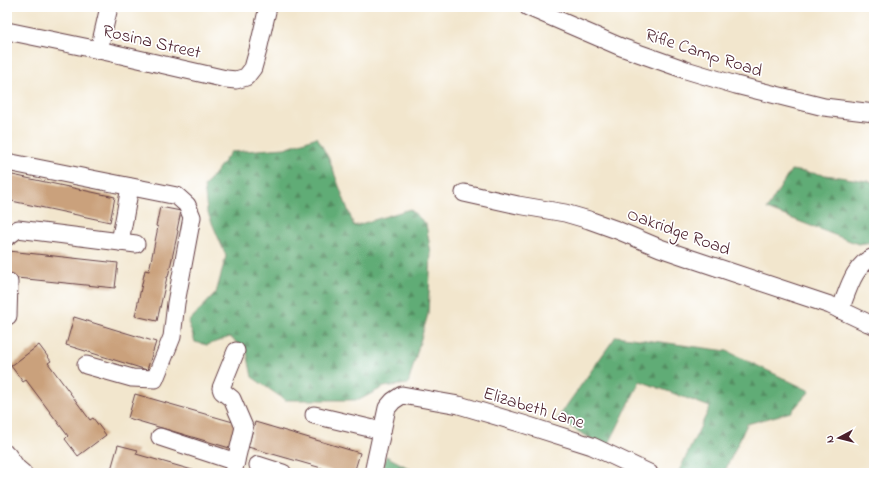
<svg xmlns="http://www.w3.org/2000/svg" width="881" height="480" viewBox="0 0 881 480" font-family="'Indie Flower',sans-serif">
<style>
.forest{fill:url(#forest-firs);stroke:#566650}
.building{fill:#caa17b}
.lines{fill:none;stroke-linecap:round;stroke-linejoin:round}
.minor-casing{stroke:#633d43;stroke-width:19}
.minor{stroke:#fff;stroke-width:17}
.labels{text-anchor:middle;stroke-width:3.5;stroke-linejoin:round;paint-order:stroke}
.street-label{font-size:18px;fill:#4a1f2b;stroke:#fff}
</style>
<defs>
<pattern id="forest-firs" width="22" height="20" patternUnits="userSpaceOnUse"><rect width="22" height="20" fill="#61ac76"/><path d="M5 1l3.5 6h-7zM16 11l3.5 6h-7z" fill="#528b61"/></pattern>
</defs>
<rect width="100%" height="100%" fill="#fff"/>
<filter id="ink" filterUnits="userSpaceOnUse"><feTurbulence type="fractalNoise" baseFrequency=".025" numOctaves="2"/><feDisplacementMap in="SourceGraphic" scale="8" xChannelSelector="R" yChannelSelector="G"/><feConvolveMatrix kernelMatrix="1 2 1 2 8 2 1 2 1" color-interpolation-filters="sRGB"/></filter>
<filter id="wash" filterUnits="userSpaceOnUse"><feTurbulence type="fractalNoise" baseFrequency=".012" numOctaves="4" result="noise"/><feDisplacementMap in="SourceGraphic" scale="16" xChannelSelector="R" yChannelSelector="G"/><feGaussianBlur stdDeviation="0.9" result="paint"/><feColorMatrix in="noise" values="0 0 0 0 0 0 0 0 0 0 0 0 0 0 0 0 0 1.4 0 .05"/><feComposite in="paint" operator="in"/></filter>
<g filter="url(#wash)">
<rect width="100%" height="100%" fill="#f2e6cd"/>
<g class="forest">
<polygon points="317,137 329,159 354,226 410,209 426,224 431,253 428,314 408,384 384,387 359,400 285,400 252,377 247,352 230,337 207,345 195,342 188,322 216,293 226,256 207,211 204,187 231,152 285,148"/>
<polygon points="791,170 874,182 874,242 858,244 767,209"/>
<polygon points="616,336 727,351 810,391 791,412 747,424 724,473 678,473 710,407 640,381 607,448 557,419"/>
<polygon points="386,456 418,473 382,473"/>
</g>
<g id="blocks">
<g class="building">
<polygon points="8,174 115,197 110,222 7,200 7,180"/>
<polygon points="160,207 181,211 177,230 178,231 168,277 167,277 157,321 135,316 145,270 149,271 158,227 156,226"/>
<polygon points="9,251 118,263 115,288 7,277"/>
<polygon points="74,317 156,342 147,370 66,345"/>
<polygon points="39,345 51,361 48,363 90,420 93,418 106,435 78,456 65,439 68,436 26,380 23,382 11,366"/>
<polygon points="135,394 240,424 233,449 128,418"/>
<polygon points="255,422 360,453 354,473 339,473 248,447"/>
<polygon points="118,445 138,450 136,454 203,473 110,473"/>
</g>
</g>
</g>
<g filter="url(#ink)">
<use href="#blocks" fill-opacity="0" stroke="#633d43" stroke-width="1"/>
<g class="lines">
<defs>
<g id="minor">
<polyline points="528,7 621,47 686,70 736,85 824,107 874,113"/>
<polyline points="7,31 99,50 226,79 236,80 246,77 253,68 258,50 268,7"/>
<polyline points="99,50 109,7"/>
<polyline points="7,162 177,196 187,205 192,217 176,303 172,337 155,379 132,378 86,365"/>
<polyline points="464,193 518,205 565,213 589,220 617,230 660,248 692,259 830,305 868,323 874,325"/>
<polyline points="7,237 18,229 136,244"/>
<polyline points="120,242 130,187"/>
<path d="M840,310C848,291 853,265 874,257"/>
<polyline points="7,316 8,316 9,282"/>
<polyline points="314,415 382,431"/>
<polyline points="160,437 236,462"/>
<polyline points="7,454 17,468 23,473"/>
<polyline points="258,465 283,473"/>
<polyline points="233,473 244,427 232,399 222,391 221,388 236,351"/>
<polyline points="373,473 387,408 393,401 402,395 459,405 523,424 592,446 649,473"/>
</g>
</defs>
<use href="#minor" class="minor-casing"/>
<use href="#minor" class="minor"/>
</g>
</g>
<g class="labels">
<g class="street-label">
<text transform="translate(152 41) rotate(13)" y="6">Rosina Street</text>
<text transform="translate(704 52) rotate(18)" y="6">Rifle Camp Road</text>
<text transform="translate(679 231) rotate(20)" y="6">Oakridge Road</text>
<text transform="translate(534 407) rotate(17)" y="6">Elizabeth Lane</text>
</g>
</g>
<rect width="881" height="480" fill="none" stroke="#fff" stroke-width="24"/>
<g transform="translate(839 438) rotate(263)" stroke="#ffffff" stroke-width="3" paint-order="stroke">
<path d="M0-3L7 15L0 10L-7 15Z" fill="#4a1f2b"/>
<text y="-6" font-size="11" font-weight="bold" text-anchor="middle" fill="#4a1f2b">N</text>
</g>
</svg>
